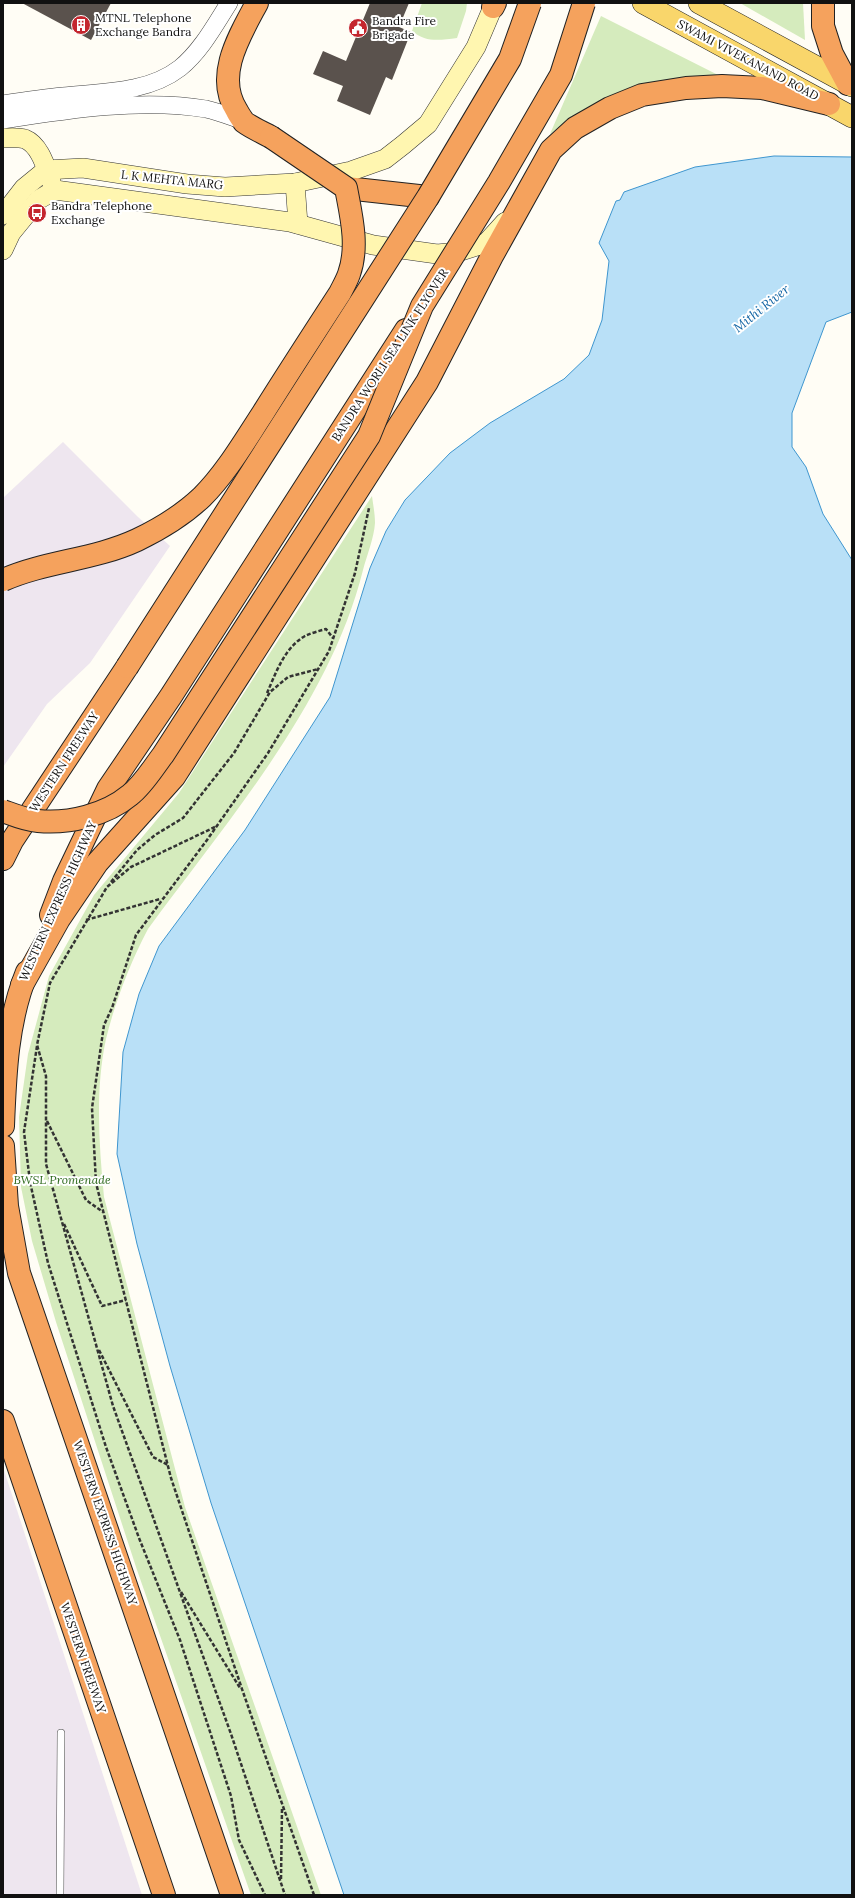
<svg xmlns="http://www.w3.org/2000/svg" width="855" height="1898" viewBox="0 0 855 1898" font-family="Lora,serif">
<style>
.industrial{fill:#eee6ef}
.green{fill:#d5ebbd}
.water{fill:#b9e0f7;stroke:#3f96cf}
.building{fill:#5a524d}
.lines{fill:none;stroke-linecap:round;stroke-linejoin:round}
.service-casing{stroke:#444;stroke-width:8}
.tertiary-casing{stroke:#444;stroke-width:18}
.secondary-casing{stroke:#333;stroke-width:20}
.primary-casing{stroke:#222;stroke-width:22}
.motorway-casing{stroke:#222;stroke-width:24}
.path{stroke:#333;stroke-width:2.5;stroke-dasharray:4 2;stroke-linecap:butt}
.service{stroke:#fff;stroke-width:7}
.tertiary{stroke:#fff;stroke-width:17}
.secondary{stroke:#fff6b0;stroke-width:19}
.primary{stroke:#f9d66b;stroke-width:21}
.motorway{stroke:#f5a25d;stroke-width:22}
.motorway-bridge-casing{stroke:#222;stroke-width:24;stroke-linecap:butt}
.motorway-bridge{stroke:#f5a25d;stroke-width:22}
.labels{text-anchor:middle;stroke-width:4;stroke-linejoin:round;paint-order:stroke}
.poi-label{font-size:12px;fill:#111;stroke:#fff;text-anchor:start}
.street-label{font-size:12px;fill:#111;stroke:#fff}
.park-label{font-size:12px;font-style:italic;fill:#2f6b1f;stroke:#fff}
.water-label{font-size:13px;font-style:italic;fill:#1768a6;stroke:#fff}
</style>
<rect width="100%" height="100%" fill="#fffdf5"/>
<g class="industrial">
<polygon points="63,442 138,517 170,546 90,663 47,704 3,767 3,498"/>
<polygon points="3,1467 142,1895 3,1895"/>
</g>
<g class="green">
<path d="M422,3H467L466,11L457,38C440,40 426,43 412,31Z"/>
<polygon points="740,3 803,3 805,40"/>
<polygon points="601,16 728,80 579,113 550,134"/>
<path d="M372,496C373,504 375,514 375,523C374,538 367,555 363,570C330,703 228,820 148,929C130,963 115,1002 106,1039C95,1090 99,1145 104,1197L185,1507L321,1895H251L137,1570L56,1322L32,1241L21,1187L19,1117L28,1054L49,976L94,895L179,793Z"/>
</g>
<polygon class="water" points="774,156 852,157 852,312 826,322 792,413 792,447 806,467 823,514 852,560 852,1895 344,1895 211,1503 170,1366 137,1244 117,1154 123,1052 139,994 159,946 245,830 330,697 370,568 386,531 405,500 450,453 490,423 564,379 589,355 602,320 609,261 599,243 616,201 620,200 624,192 695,167"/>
<g class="building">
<polygon points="22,3 111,3 91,40"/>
<polygon points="370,3 409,3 399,27 411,32 392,80 386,77 370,115 337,101 343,86 313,74 323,51 346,61"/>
</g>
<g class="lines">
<defs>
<polyline id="service" points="60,1895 61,1733"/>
<g id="tertiary">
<path d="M3,104C23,101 43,98 63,96C102,92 148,93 180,68C201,51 215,25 229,3"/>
<path d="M3,120C67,110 142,98 206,109C219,112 232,117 244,121"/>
</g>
<g id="secondary">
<path d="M3,138C10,138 18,137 25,139C40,145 46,168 51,181"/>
<polyline points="295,183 298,224"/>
<polyline points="3,215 24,188 46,170 83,168 187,184 225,187 295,183 351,171 385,159 403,145 428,124 476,47 493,7"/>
<polyline points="3,250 11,233 38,200 55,190 290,222 373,245 437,254 458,252 486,243 505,222"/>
</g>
<g id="primary">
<polyline points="643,3 852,117"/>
<polyline points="699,3 852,86"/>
</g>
<g id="motorway">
<path d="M257,3C240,35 214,76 237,111C239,115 242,119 244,122C252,128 262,132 271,137"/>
<polyline points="823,3 823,26 832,54 848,84"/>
<polyline points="493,7 495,3"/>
<polyline points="346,188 428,197"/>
<polyline points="3,859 12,841 127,667"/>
<polyline points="51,915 64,881 108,789 171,696 406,330"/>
<polyline points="22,985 59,919 97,863 174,777 427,382 492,256 551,150 575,128 610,108 642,95 686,88 722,86 762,88 829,104"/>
<path d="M3,1126C5,1074 7,1021 27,972"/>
<polyline points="3,1146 7,1206 19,1273 232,1895"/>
<polyline points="3,1421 164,1895"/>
</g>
</defs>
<use href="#service" class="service-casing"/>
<use href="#tertiary" class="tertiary-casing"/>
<use href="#secondary" class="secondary-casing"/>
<use href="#primary" class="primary-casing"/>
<use href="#motorway" class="motorway-casing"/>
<g class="path">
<path d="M267,693C276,673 284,648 305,636C311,633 319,631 326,629L333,638"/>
<polyline points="215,827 131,867 107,887 50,983 37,1045 46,1076 46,1164 113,1406 231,1734 285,1895"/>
<polyline points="111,882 137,850 155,835 183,818 234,753 270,692 288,677 318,669"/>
<polyline points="86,920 160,899"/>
<polyline points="37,1046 24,1132 30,1182 48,1263 106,1447 139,1538 180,1640 231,1796 239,1840 265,1895"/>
<polyline points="47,1121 86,1200 103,1212"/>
<polyline points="64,1224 102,1306 126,1300"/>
<polyline points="99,1350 153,1457 168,1465"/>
<polyline points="181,1592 240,1688"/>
<polyline points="281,1879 282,1808"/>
<polyline points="314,1895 243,1692 171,1478 96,1183 92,1108 104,1025 112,1008 136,935 207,840 268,753 329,651 355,573 369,508"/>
</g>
<use href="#service" class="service"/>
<use href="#tertiary" class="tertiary"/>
<use href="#secondary" class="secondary"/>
<use href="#primary" class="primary"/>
<use href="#motorway" class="motorway"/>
<defs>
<g id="motorway-bridge">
<path d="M3,580C46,561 94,560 137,540C160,529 183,515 202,497C226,473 244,442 263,413C288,373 314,333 340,293C343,287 347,280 349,274C359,246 351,215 346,188L271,137"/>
<polyline points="127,667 428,197 510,59 530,3"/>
<path d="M3,811C14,815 26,820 38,821C69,824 106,815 130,795C143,785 153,768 163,755L369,436L422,306L499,182L561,75L584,3"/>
</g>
</defs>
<use href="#motorway-bridge" class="motorway-bridge-casing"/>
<use href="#motorway-bridge" class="motorway-bridge"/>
</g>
<defs>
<symbol id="building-disc" viewBox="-11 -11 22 22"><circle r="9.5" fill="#c4262e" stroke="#fff"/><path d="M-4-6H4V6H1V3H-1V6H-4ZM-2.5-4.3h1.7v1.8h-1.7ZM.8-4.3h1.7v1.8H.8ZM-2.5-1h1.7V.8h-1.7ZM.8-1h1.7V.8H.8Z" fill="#fff"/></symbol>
<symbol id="civic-disc" viewBox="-11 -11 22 22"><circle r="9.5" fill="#c4262e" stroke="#fff"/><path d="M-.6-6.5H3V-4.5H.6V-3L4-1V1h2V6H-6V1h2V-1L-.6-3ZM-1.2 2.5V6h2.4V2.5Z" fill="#fff"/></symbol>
<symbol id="bus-disc" viewBox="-11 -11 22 22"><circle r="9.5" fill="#c4262e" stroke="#fff"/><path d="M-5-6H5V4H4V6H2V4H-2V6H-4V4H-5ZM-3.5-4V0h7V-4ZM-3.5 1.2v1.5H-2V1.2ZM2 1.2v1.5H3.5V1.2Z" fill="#fff"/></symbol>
</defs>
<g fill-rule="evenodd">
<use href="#building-disc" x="70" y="14" width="22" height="22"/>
<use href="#civic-disc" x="347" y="17" width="22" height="22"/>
<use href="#bus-disc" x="26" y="202" width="22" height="22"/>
</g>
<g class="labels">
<g class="poi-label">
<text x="95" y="22">MTNL Telephone<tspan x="95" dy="14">Exchange Bandra</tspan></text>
<text x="372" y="25">Bandra Fire<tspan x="372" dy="14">Brigade</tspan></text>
<text x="51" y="210">Bandra Telephone<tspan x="51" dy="14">Exchange</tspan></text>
</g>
<g class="street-label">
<text transform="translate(748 60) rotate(28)" y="4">SWAMI VIVEKANAND ROAD</text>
<text transform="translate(172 180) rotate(6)" y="4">L K MEHTA MARG</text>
<text transform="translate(390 355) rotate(-57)" y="4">BANDRA WORLI SEA LINK FLYOVER</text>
<text transform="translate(64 762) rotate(-57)" y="4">WESTERN FREEWAY</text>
<text transform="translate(58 901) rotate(-66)" y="4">WESTERN EXPRESS HIGHWAY</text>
<text transform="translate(105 1523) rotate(71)" y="4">WESTERN EXPRESS HIGHWAY</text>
<text transform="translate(83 1658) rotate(71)" y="4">WESTERN FREEWAY</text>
</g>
<g class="park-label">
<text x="62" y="1184">BWSL Promenade</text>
</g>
<g class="water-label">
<text transform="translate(761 308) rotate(-39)" y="5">Mithi River</text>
</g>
</g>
<rect width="855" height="1898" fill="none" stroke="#111111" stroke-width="8"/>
</svg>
